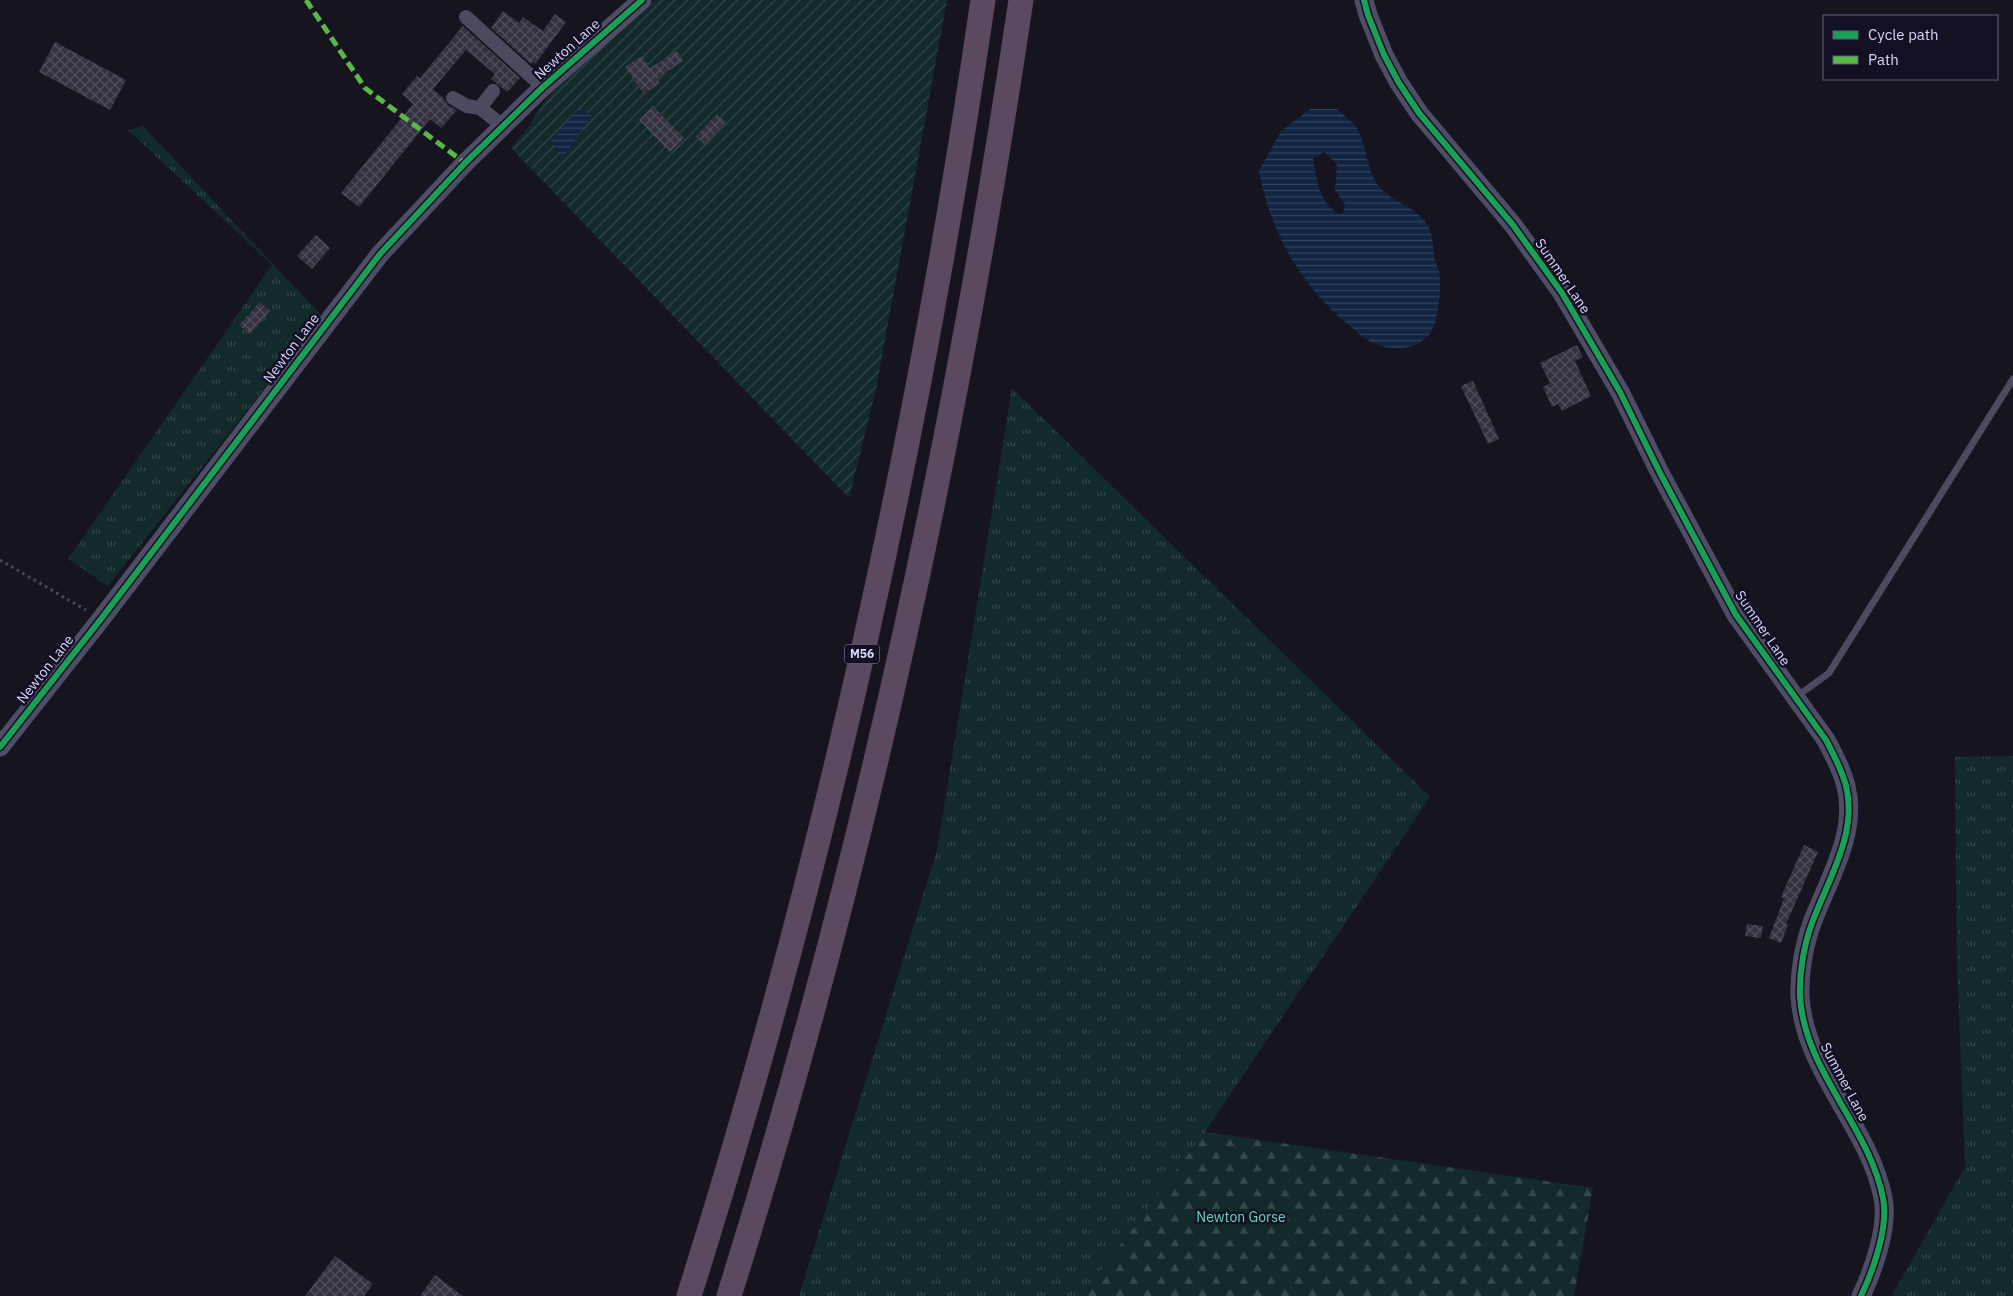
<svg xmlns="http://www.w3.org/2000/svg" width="2013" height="1296" viewBox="0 0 2013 1296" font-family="'IBM Plex Sans',sans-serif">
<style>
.grass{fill:url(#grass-tufts)}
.forest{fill:url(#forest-firs)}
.garden{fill:url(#garden-furrows)}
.water{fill:url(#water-rules);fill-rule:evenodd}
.building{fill:url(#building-cross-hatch)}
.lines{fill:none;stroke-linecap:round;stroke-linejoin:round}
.path{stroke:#45505c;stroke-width:3;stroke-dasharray:2.5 4;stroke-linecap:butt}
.lane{stroke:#4b4a5f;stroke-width:7}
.street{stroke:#4b4a5f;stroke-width:14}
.secondary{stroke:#4e4d65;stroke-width:19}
.highway{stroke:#5b4a5f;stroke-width:25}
.quiet{stroke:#58b947;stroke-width:5;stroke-dasharray:10 5;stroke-linecap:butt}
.cycleway-casing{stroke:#131023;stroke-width:9}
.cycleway{stroke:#1a9f57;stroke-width:6}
.labels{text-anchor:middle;stroke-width:5;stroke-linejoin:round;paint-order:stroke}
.shield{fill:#131023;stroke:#9e9abb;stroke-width:1}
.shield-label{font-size:12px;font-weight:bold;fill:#d9d5fc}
.street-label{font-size:14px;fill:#d9d5fc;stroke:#131023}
.park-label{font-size:14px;fill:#65d8ba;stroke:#131023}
</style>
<defs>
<pattern id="grass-tufts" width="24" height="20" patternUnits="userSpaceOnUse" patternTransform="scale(1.25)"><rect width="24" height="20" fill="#132a2a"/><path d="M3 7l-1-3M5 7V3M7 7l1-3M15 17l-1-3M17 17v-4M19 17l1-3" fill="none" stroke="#35484a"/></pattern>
<pattern id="forest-firs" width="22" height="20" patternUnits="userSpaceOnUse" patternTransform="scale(1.25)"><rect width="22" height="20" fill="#132a2a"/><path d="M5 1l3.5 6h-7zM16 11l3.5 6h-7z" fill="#35484a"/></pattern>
<pattern id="garden-furrows" width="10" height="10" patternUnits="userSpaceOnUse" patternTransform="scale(1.25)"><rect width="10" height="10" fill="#132a2a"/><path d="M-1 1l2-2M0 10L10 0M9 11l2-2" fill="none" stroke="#35484a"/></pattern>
<pattern id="water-rules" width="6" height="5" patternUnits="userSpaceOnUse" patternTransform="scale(1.25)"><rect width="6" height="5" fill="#112442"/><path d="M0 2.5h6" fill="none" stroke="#33435e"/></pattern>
<pattern id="building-cross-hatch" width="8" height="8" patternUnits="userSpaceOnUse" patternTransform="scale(1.25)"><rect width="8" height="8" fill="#343241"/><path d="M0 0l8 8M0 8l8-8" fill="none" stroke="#514f5d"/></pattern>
</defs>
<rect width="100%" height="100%" fill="#16141f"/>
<g class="grass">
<polygon points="143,126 322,316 108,586 68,559 272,265 128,130"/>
<polygon points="1012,388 1430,797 1205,1132 1082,1296 799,1296 937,850"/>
<polygon points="2013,756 2013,1296 1898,1296 1892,1295 1965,1167 1957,963 1955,757"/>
</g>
<polygon class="forest" points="1205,1132 1593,1188 1574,1296 1082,1296"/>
<polygon class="garden" points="655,0 947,0 876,389 849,498 511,148 529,126 544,102 574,67"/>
<g class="water">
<polygon points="578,108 592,116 563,157 551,141"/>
<path d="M1310,109H1337C1343,115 1352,121 1356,127C1368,145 1365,172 1382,190C1393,201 1411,206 1422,218C1436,232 1431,247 1436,264C1438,268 1440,273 1440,278C1441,292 1438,327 1428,336C1411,353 1385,351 1366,339C1358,334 1352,327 1345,322C1299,283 1270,230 1259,171L1281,131ZM1324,152L1337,164L1335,190L1345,205L1343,213L1338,214C1318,200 1317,180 1313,158Z"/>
</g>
<g class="building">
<polygon points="503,11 519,23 523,17 543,31 555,14 566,22 535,64 533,62 531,64 491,28"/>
<polygon points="463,26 520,78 507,92 491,79 495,74 466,50 433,89 444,99 448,105 457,110 441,128 430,119 359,207 341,193 413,104 402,94 417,76 420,78"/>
<polygon points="55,42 126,80 110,110 39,72"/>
<polygon points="677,51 683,61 657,78 660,83 644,94 625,67 642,56 650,68"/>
<polygon points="653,106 684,138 670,152 639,120"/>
<polygon points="717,114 726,122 705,145 696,136"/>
<polygon points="316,235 330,248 312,269 297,256"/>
<polygon points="260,302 270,311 250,334 239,325"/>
<polygon points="1577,345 1583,357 1575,361 1591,396 1562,411 1558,404 1552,407 1543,387 1550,383 1540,363"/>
<polygon points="1473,381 1499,439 1488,444 1461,386"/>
<polygon points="1804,845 1818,852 1786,924 1788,925 1781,943 1769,938 1784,898 1781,897"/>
<polygon points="1747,924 1763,926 1761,938 1745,936"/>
<polygon points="335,1256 373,1284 364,1296 305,1296"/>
<polygon points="435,1275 463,1296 420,1296"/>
</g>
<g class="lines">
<polyline class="path" points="0,560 86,610"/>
<polyline class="lane" points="1796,697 1829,673 2013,379"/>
<g class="street">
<polyline points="466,17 543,87"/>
<polyline points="453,98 467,106 480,108 503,126"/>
<polyline points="480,108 493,91"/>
</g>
<g class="secondary">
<path d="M1364,0L1368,15L1384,55L1399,83L1419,113L1513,225L1562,293L1620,392L1660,473L1736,615L1826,740C1834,755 1842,770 1846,786C1858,833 1828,880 1812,923C1804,945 1799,973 1800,997C1805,1072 1869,1126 1883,1198C1889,1226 1873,1271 1861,1296"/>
<polyline points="0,747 101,619 380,254 465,163 543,87 642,0"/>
</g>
<g class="highway">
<path d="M689,1296C823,873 919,439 983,0"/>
<path d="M729,1296C862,873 956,439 1021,0"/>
</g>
<polyline class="quiet" points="306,0 365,88 465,163"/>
<defs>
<g id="cycleway">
<path d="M1364,0L1368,15L1384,55L1399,83L1419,113L1513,225L1562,293L1620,392L1660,473L1736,615L1826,740C1834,755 1842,770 1846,786C1858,833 1828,880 1812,923C1804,945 1799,973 1800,997C1805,1072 1869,1126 1883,1198C1889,1226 1873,1271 1861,1296"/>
<polyline points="0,747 101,619 380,254 465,163 543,87 642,0"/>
</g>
</defs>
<use href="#cycleway" class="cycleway-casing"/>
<use href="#cycleway" class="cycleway"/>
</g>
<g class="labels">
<rect class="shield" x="844.5" y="644.5" width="35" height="19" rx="4"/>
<g class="shield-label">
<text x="862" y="658">M56</text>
</g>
<g class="street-label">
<text transform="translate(567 49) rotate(-42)" y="5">Newton Lane</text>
<text transform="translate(1563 276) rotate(56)" y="5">Summer Lane</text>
<text transform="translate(291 348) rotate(-53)" y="5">Newton Lane</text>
<text transform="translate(1763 628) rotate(56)" y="5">Summer Lane</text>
<text transform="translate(45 669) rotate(-52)" y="5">Newton Lane</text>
<text transform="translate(1845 1082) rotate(62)" y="5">Summer Lane</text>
</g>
<g class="park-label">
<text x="1241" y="1222">Newton Gorse</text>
</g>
</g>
<rect x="1823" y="15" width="175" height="65" fill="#131023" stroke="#625f7a"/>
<rect x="1833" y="31" width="25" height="8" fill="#1a9f57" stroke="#625f7a"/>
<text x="1868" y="40" font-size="15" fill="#d9d5fc">Cycle path</text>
<rect x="1833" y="56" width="25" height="8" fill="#58b947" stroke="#625f7a"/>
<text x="1868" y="65" font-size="15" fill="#d9d5fc">Path</text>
</svg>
